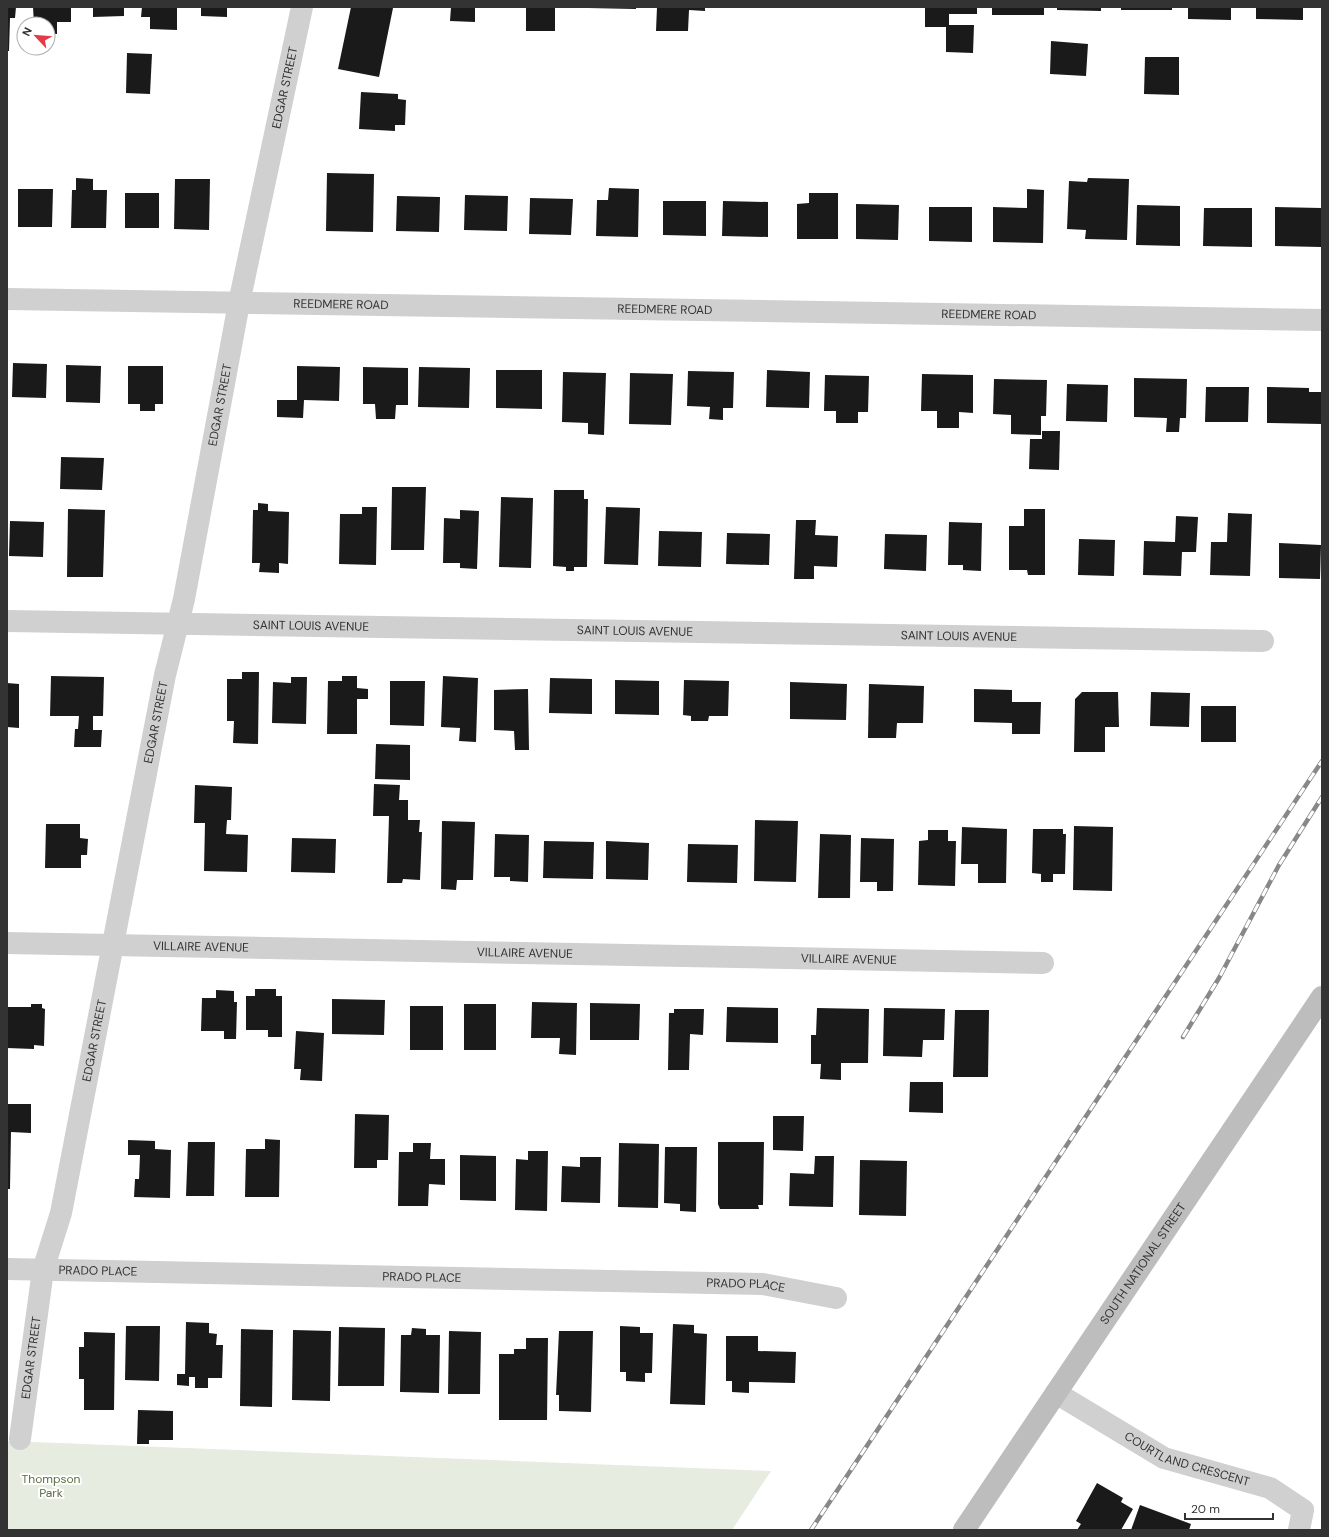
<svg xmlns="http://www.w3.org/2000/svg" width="1329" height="1537" viewBox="0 0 1329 1537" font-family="'DM Sans',sans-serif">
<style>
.green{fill:#e6ecdf}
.building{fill:#1a1a1a}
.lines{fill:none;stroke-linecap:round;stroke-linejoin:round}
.street{stroke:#d0d0d0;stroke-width:22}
.secondary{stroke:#bdbdbd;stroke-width:22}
.rail-casing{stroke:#888;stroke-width:4.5}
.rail{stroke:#fff;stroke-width:3;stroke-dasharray:9;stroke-linecap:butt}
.labels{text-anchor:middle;stroke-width:4;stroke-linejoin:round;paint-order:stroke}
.street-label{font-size:12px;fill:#333;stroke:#fff}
.park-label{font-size:12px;fill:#56703f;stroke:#fff}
</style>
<rect width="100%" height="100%" fill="#fff"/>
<polygon class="green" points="7,1441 771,1471 732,1530 7,1530"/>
<g class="building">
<polygon points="7,7 16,7 15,18 10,18 9,51 7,51"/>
<polygon points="33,7 71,7 71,22 57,22 57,34 48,34 48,24 34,24"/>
<polygon points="93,7 124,7 124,16 93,17"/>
<polygon points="142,7 177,7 177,30 150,29 150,17 141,17"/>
<polygon points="201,7 227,7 227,17 201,16"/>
<polygon points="351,7 393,8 379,77 338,69"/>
<polygon points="451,7 475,7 475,22 450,21"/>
<rect x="526" y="7" width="29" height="24"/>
<polygon points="588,7 636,7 636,9 588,8"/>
<polygon points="657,7 705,7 705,11 689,10 688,31 656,31"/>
<polygon points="925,7 977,7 977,14 949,14 949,25 974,25 973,53 946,52 946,27 925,27"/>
<rect x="992" y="7" width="52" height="8"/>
<polygon points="1057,7 1101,7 1101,11 1057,10"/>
<rect x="1121" y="7" width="51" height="3"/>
<polygon points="1188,7 1231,7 1231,20 1188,19"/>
<polygon points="1256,7 1303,7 1303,20 1256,19"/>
<polygon points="1051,41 1088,44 1086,76 1050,74"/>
<polygon points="127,53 152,54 150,94 126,93"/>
<polygon points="1145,57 1179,57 1179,95 1144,94"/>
<polygon points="361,92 398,94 398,99 406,100 405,125 395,125 395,131 359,129"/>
<polygon points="327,173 374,174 373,232 326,231"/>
<polygon points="76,178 93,179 93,190 107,190 106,228 71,228 72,190 76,190"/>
<polygon points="1088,178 1129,179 1127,240 1085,239 1086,230 1067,229 1069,181 1087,182"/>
<polygon points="175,179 210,179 209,230 174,229"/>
<polygon points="609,188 639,189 638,237 596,236 597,200 608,200"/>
<polygon points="18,189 53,189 52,227 18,227"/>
<polygon points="1027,189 1044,190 1043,243 993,242 993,207 1027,208"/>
<rect x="125" y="193" width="34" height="35"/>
<polygon points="809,193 838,193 838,239 797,239 797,204 809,203"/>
<polygon points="465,195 508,196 507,231 464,230"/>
<polygon points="397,196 440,197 439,232 396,231"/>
<polygon points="530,198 573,199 571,235 529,234"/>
<polygon points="663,201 706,201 706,236 663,235"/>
<polygon points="723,201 768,202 768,237 722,236"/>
<polygon points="856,204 899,205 898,240 856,239"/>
<polygon points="1137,205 1180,206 1180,246 1136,245"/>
<polygon points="929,207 972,207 972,242 929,241"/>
<polygon points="1275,207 1321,208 1321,247 1275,246"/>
<polygon points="1204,208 1252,208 1252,247 1203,246"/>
<polygon points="13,363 47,364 46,398 12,397"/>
<polygon points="66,365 101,366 100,403 66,402"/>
<polygon points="128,366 163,366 163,404 155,404 155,411 140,411 140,404 128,404"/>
<polygon points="297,366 340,367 339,401 304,400 303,418 277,417 277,400 297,400"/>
<polygon points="363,367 408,368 408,405 396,405 395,419 376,419 375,404 363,404"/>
<polygon points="419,367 470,368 469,408 418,407"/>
<polygon points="496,370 542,370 542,409 496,408"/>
<polygon points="767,370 810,372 809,408 766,407"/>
<polygon points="688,371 734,372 733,408 723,408 723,420 709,419 710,407 687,406"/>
<polygon points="563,372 606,373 604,435 588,434 588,423 562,422"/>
<polygon points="630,373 673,374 671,425 629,424"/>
<polygon points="922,374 973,375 973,413 959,412 959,428 937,428 937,411 921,411"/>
<polygon points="825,375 869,376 868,412 858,412 858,423 836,423 836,411 824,411"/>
<polygon points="1134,378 1187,379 1186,418 1180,418 1179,432 1166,432 1167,418 1134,417"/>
<polygon points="994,379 1047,380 1046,416 1041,416 1041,435 1011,434 1011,415 993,414"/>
<polygon points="1067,384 1108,385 1107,422 1066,421"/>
<polygon points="1206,387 1249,387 1248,422 1205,422"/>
<polygon points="1267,387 1309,388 1309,392 1322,392 1322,424 1267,423"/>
<polygon points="1042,431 1060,431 1059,470 1029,469 1030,439 1042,439"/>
<polygon points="61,457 104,458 102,490 60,489"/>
<polygon points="392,487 426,487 424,550 391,550"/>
<polygon points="554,490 584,490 584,499 588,499 587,567 574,567 574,571 566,571 566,567 553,566"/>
<polygon points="501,497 533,498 531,568 499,567"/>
<polygon points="258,503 268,504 268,511 289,512 288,564 279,563 279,573 259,572 260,563 252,563 253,510 258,510"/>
<polygon points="362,507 377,507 376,565 339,564 340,514 362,514"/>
<polygon points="606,507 640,508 638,565 604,564"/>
<polygon points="68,509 105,510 103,577 67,577"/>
<polygon points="1024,509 1045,509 1045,575 1028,575 1027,570 1009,570 1009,526 1024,526"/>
<polygon points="460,510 479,511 477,569 460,568 460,563 443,563 444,518 460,519"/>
<polygon points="1228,513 1252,514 1250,576 1210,575 1211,542 1227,542"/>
<polygon points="1176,516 1198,517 1196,552 1182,552 1181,576 1143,575 1144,541 1175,542"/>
<polygon points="796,520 816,520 815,535 838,536 837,567 814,566 814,579 794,579"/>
<polygon points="10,521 44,522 43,557 9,556"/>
<polygon points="949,522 982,523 981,571 963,570 963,565 948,565"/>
<polygon points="659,531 702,532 701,567 658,566"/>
<polygon points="727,533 770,534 769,565 726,564"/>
<polygon points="885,534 927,535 926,571 884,569"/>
<polygon points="1079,539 1115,540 1114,576 1078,575"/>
<polygon points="1279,543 1321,545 1320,579 1279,578"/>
<polygon points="242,672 259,672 258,744 233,743 234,721 227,721 227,679 242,679"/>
<polygon points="51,676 104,677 103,716 93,716 93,730 102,730 101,747 74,747 75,729 78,729 79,716 50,716"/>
<polygon points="342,676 357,676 357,688 368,689 368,699 357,699 357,734 327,734 328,681 342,681"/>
<polygon points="443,676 478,678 476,742 459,741 460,728 441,727"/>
<polygon points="291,677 307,677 306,724 272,723 273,682 291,683"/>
<polygon points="550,678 592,679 592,714 549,713"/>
<polygon points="615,680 659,681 659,715 615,714"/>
<polygon points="684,680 729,681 728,716 709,716 708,721 691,721 691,716 683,715"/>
<polygon points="390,681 425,681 424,726 390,725"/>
<polygon points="790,682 847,684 846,720 790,719"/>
<polygon points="7,683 19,684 19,728 7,727"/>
<polygon points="869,684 924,686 923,723 897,723 896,738 868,738"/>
<polygon points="528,689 529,750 515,750 514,731 494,730 494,690"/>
<polygon points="974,689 1012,690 1012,702 1041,702 1040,734 1012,734 1012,723 974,722"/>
<polygon points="1082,692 1118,692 1119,727 1105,727 1105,752 1074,752 1075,699"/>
<polygon points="1151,692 1190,693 1189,727 1150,726"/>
<rect x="1201" y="706" width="35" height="36"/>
<polygon points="376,744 410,745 410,780 375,779"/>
<polygon points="374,784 400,785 399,800 408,800 408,820 420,820 419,832 422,832 420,880 403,879 402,883 387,883 389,816 373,816"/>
<polygon points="195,785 232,787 231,820 227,820 226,834 248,835 247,872 204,871 205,823 194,823"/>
<polygon points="755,820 798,821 796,882 754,881"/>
<polygon points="442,821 475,822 473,880 457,880 456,890 441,889"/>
<polygon points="46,824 80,824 80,838 88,839 87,855 81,855 81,868 45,868"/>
<polygon points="1074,826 1113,827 1112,891 1073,890"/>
<polygon points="962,827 1007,829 1006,883 978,883 978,864 961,864"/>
<polygon points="1033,829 1063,829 1063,834 1066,834 1065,874 1053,874 1053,882 1041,882 1041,874 1032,873"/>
<polygon points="928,830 948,830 948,841 956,841 955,886 918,885 919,841 928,840"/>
<polygon points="495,834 529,835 528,882 510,881 510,877 494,877"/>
<polygon points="820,834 851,835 850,898 818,898"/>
<polygon points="292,838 336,839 335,873 291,872"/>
<polygon points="861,838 894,839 893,891 877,891 877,882 860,882"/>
<polygon points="544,841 594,842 593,879 543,878"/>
<polygon points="606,841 649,843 648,880 606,879"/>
<polygon points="688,844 738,845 737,883 687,882"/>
<polygon points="255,989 276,989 276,996 282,996 282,1037 268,1037 268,1030 246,1030 246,996 255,996"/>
<polygon points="216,990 234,991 234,1002 237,1002 236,1039 224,1039 224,1031 201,1031 202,998 216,998"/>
<polygon points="332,999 385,1000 384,1035 332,1034"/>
<polygon points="532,1002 577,1003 576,1055 559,1054 560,1038 531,1038"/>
<polygon points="590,1003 640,1004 639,1040 590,1040"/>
<polygon points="31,1004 42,1004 42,1008 45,1009 44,1046 34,1045 34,1049 7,1048 8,1007 31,1007"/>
<rect x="464" y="1004" width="32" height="46"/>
<rect x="410" y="1006" width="33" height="44"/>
<polygon points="727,1007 778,1008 778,1043 726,1042"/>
<polygon points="817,1008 869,1009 868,1063 841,1063 841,1080 820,1079 821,1064 811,1064 811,1035 816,1035"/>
<polygon points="884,1008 945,1009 944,1040 923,1040 922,1057 883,1056"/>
<polygon points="674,1009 704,1009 703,1035 690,1034 689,1070 668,1070 669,1013 674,1013"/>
<polygon points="955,1010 989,1010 988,1077 953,1077"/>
<polygon points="296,1031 324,1033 322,1081 300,1080 301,1069 294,1069"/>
<polygon points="910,1082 943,1082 943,1113 909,1112"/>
<polygon points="7,1104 31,1104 31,1133 11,1132 10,1189 7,1189"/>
<polygon points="355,1114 389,1115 388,1160 377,1160 377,1168 354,1168"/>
<polygon points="773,1116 804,1116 803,1151 773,1150"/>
<polygon points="265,1139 280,1140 279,1197 245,1197 246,1149 265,1149"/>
<polygon points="128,1140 155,1141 155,1149 171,1150 170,1198 134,1197 135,1179 139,1179 140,1155 128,1155"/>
<polygon points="188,1142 215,1142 214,1196 186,1196"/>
<polygon points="718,1142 764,1142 763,1205 758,1205 759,1209 720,1209 718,1204"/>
<polygon points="413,1143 431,1143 430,1159 445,1159 445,1185 429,1184 428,1206 398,1206 399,1152 413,1152"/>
<polygon points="619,1143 659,1144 658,1208 618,1207"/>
<polygon points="665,1147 697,1147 696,1212 680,1211 680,1204 664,1203"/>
<polygon points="528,1151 548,1151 547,1211 515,1210 516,1159 528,1160"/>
<polygon points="460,1155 496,1156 496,1201 460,1200"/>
<polygon points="815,1156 834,1156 833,1207 789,1206 790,1173 814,1174"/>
<polygon points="580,1157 601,1157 600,1203 561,1202 562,1166 580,1167"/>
<polygon points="860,1160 907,1161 906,1216 859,1215"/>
<polygon points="186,1322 209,1323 209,1333 217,1334 216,1345 223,1345 222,1378 208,1378 208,1388 195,1388 195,1377 189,1377 189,1386 177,1385 177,1374 185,1374"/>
<polygon points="673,1324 694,1325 694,1333 707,1334 705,1405 670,1404"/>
<polygon points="126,1326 160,1326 159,1381 125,1380"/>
<polygon points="620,1326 640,1327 640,1333 653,1333 652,1373 645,1373 645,1382 626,1381 626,1372 620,1372"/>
<polygon points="339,1327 385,1328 384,1386 338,1386"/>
<polygon points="412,1328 426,1329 426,1335 440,1335 439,1393 400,1392 401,1335 411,1335"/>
<polygon points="241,1329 273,1330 272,1407 240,1406"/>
<polygon points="293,1330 331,1331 330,1401 292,1400"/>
<polygon points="449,1331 481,1332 480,1394 448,1394"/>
<polygon points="559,1331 593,1331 591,1412 559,1411 559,1395 556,1395"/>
<polygon points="84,1332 115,1333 114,1410 84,1410 84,1379 79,1379 79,1347 84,1347"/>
<polygon points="726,1336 758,1336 758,1351 796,1352 795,1383 749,1382 749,1393 732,1392 732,1381 726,1381"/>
<polygon points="526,1338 548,1338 547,1420 499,1420 499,1354 514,1354 514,1349 526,1349"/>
<polygon points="138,1410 173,1411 173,1440 149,1440 149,1444 137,1444"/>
<polygon points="1097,1483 1123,1498 1121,1502 1133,1509 1121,1530 1077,1530 1081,1524 1076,1521"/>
<polygon points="1140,1505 1191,1524 1189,1530 1131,1530"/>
</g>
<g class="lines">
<g class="street">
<path id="s1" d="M7,299L1322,320"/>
<path id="s2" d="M7,621L1263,641"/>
<path id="s3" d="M7,943L1043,963"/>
<path id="s4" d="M7,1269L763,1284L836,1298"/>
<path id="s5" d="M1056,1393L1164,1458L1270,1488L1303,1510L1299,1530"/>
<path id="s6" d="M20,1439L43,1270L61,1213L165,675L184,599L239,303L302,7"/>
</g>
<path class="secondary" id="s7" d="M964,1530L1322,997"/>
<defs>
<g id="rail">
<polyline points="1183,1037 1219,978 1279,865 1322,797"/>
<polyline points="811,1530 1322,761"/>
</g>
</defs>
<use href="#rail" class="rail-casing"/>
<use href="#rail" class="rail"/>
</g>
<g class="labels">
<g class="street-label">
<text dy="4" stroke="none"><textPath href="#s6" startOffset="1378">EDGAR STREET</textPath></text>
<text dy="4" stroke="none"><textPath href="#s1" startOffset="334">REEDMERE ROAD</textPath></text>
<text dy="4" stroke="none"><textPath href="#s1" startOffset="658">REEDMERE ROAD</textPath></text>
<text dy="4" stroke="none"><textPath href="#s1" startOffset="982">REEDMERE ROAD</textPath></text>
<text dy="4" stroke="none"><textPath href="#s6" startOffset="1054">EDGAR STREET</textPath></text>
<text dy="4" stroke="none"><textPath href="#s2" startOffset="304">SAINT LOUIS AVENUE</textPath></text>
<text dy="4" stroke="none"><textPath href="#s2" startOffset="628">SAINT LOUIS AVENUE</textPath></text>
<text dy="4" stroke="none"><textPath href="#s2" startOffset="952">SAINT LOUIS AVENUE</textPath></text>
<text dy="4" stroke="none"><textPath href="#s6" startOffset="730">EDGAR STREET</textPath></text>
<text dy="4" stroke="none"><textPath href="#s3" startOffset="194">VILLAIRE AVENUE</textPath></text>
<text dy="4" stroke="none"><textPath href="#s3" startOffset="518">VILLAIRE AVENUE</textPath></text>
<text dy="4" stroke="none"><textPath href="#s3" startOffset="842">VILLAIRE AVENUE</textPath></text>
<text dy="4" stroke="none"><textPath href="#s6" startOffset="406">EDGAR STREET</textPath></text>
<text dy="4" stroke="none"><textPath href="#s7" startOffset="321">SOUTH NATIONAL STREET</textPath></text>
<text dy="4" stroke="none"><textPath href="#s4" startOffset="91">PRADO PLACE</textPath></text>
<text dy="4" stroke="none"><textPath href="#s4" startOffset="415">PRADO PLACE</textPath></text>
<text dy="4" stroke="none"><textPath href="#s4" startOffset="739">PRADO PLACE</textPath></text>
<text dy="4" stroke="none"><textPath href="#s6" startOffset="82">EDGAR STREET</textPath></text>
<text dy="4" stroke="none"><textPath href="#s5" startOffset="148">COURTLAND CRESCENT</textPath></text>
</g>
<g class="park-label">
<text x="51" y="1483">Thompson<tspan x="51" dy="14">Park</tspan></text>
</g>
</g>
<rect width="1329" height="1537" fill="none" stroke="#333333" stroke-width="16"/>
<g transform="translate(36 36) rotate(296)"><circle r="19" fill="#ffffff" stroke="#adadad"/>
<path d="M0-3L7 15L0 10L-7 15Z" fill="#e63946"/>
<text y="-6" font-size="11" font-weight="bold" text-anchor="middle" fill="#333333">N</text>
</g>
<path d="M1185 1513v6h88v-6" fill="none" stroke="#333333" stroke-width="2"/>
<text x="1191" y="1513" font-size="12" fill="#333333" stroke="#ffffff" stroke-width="3" paint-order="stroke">20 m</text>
</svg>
